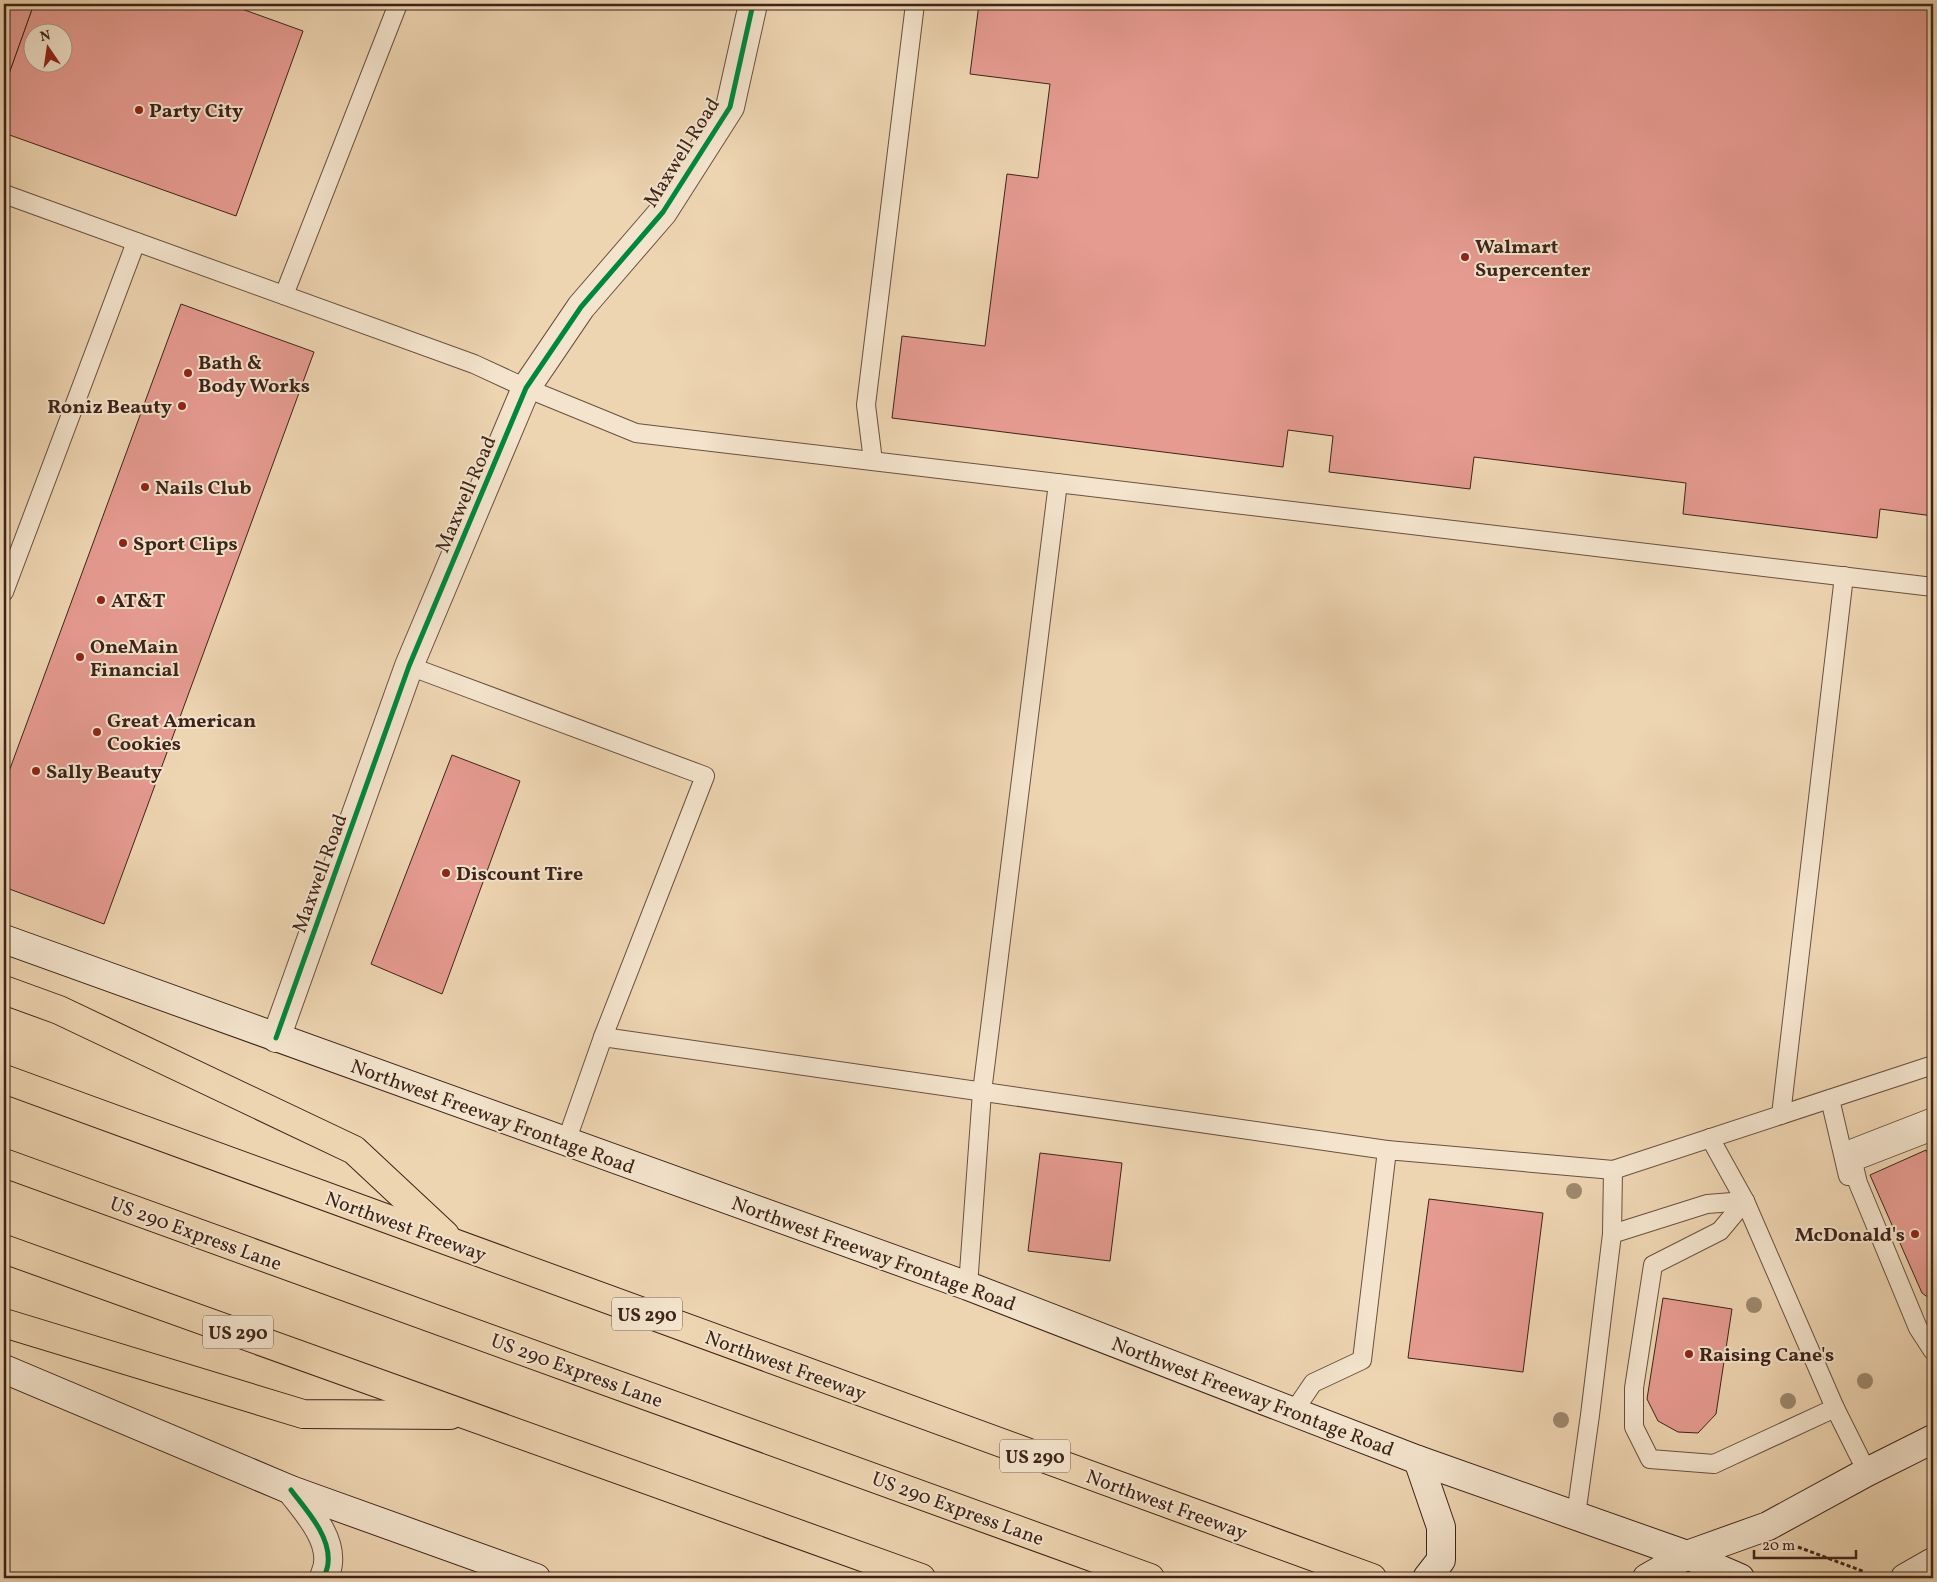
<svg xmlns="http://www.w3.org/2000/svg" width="1937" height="1582" viewBox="0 0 1937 1582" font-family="Vollkorn,serif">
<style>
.building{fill:#e69b91;stroke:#3d2319;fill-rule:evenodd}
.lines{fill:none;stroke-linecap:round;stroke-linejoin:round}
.service-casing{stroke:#69503f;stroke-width:20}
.minor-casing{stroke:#69503f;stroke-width:30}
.secondary-casing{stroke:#3d2319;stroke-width:30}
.motorway-casing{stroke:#3d2319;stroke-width:30}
.path{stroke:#3d2319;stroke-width:3;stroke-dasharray:4 2.5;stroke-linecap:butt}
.service{stroke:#f4e4cd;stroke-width:18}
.minor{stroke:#f4e4cd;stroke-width:28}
.secondary{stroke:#f4e4cd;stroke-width:28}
.motorway{stroke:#eed5b2;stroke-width:28}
.cycleway-casing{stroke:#f4e4cd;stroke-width:8}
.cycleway{stroke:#00873e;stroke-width:5}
.tree{fill:#9d896e}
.poi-dot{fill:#8f2418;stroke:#f4e4cd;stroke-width:2}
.labels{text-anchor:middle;stroke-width:4;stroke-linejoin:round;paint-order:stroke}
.shield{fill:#f4e4cd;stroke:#745d4f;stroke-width:1}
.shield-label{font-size:19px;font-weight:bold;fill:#3d2319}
.poi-label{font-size:20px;font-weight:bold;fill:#3d2319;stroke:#f4e4cd;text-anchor:start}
.street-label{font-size:20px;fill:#3d2319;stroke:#f4e4cd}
</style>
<rect width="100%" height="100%" fill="#eed5b2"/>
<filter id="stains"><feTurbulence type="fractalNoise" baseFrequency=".004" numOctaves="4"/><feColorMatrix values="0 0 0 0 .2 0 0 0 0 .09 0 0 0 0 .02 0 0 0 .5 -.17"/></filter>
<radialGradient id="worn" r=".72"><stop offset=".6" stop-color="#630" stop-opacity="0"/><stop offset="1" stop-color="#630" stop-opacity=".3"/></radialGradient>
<g class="building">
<polygon points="4,4 34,4 4,88"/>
<path d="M34,4H228L303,31L236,216L4,133V88ZM32,32H62V62H32Z"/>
<polygon points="979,4 1933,4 1933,516 1880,509 1877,538 1683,514 1686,483 1474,457 1470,489 1329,472 1333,436 1288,430 1283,467 892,418 902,336 985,346 1007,174 1038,178 1050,84 970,74"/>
<polygon points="181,304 314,352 104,924 4,887 4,785"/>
<polygon points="452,755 520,781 442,994 371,964"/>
<polygon points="1926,1150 1933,1165 1933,1301 1922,1293 1870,1175"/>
<polygon points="1040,1153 1122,1163 1110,1261 1028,1251"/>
<polygon points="1429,1199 1543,1213 1523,1372 1408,1358"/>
<polygon points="1663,1298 1732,1309 1716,1414 1698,1433 1678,1432 1658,1421 1647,1399"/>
</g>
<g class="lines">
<defs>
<g id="service">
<polyline points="4,194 474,364 526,388 636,433 1933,587"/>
<polyline points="284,295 398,4"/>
<polyline points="873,461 866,405 915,4"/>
<polyline points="4,592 136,242"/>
<polyline points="409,666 705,776 603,1037"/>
<polyline points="1830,1099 1848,1176"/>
<polyline points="1781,1115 1844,576"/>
<polyline points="1933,1131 1853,1162 1858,1183 1918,1328 1933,1351"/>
<polyline points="1710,1138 1745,1201 1835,1408 1867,1472"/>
<polyline points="566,1142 603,1037 1387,1150"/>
<polyline points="1843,1152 1933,1117"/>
<polyline points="1745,1201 1720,1231 1653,1265 1634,1388 1634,1427 1650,1459 1714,1464 1835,1408"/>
<polyline points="1612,1234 1707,1204 1745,1201"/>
<polyline points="968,1286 982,1092 1058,483"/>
<polyline points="1294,1411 1313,1383 1362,1360 1387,1150 1613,1170 1933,1065"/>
<polyline points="1576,1515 1590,1415 1612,1234 1613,1170"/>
</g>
<g id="minor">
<polyline points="276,1038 409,666 526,388 581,307 663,212 730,107 753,4"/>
<path d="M291,1490C306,1510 331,1536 328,1563C328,1568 325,1573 324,1578"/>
</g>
<g id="secondary">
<polyline points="4,939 968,1286 1418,1460 1687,1555 1740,1578"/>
<polyline points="4,1369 291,1490 536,1578"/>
<polyline points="1418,1460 1441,1527 1441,1560 1427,1578"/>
<polyline points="1647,1578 1687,1555 1768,1526 1867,1472 1933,1439"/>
<polyline points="1905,1578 1933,1562"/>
</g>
<g id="motorway">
<polyline points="4,990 59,1010 354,1150 445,1235"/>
<polyline points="4,1079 1372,1578"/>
<polyline points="4,1163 1150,1578"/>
<polyline points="4,1249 921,1578"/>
<polyline points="4,1323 303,1414 450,1415"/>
</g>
</defs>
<use href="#service" class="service-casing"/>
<use href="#minor" class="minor-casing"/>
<use href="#secondary" class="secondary-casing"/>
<use href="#motorway" class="motorway-casing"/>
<polyline class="path" points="1798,1547 1865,1572"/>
<use href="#service" class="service"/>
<use href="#minor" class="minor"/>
<use href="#secondary" class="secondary"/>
<use href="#motorway" class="motorway"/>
<defs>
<g id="cycleway">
<polyline points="276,1038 409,666 526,388 581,307 663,212 730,107 753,4"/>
<path d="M291,1490C306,1510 331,1536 328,1563C328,1568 325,1573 324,1578"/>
</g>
</defs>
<use href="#cycleway" class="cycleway-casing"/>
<use href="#cycleway" class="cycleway"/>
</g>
<g class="tree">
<circle cx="1574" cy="1191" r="8"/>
<circle cx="1754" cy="1305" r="8"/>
<circle cx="1865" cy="1381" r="8"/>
<circle cx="1788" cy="1401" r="8"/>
<circle cx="1561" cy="1420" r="8"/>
</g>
<g class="poi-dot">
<circle cx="139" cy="110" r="5"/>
<circle cx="1465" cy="257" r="5"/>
<circle cx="188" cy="373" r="5"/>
<circle cx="182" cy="406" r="5"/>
<circle cx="145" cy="487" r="5"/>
<circle cx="123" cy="543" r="5"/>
<circle cx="101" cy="600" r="5"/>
<circle cx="80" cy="657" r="5"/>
<circle cx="97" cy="732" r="5"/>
<circle cx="36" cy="771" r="5"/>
<circle cx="446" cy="873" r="5"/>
<circle cx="1915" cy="1234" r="5"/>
<circle cx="1689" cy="1354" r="5"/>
</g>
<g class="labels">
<g class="shield">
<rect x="612" y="1297.5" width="70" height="33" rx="4"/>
<rect x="203" y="1315.5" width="70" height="33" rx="4"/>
<rect x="1000" y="1439.5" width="70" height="33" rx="4"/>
</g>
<g class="shield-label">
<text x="647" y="1321">US 290</text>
<text x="238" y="1339">US 290</text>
<text x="1035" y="1463">US 290</text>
</g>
<g class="poi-label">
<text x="149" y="117">Party City</text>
<text x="1475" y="253">Walmart<tspan x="1475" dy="23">Supercenter</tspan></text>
<text x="198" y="369">Bath &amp;<tspan x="198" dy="23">Body Works</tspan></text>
<text x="172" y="413" text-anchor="end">Roniz Beauty</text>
<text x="155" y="494">Nails Club</text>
<text x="133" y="550">Sport Clips</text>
<text x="111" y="607">AT&amp;T</text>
<text x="90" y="653">OneMain<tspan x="90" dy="23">Financial</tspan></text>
<text x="107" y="727">Great American<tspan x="107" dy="23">Cookies</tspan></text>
<text x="46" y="778">Sally Beauty</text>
<text x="456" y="880">Discount Tire</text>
<text x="1905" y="1241" text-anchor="end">McDonald's</text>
<text x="1699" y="1361">Raising Cane's</text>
</g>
<g class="street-label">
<text transform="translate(681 152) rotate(-58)" y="7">Maxwell Road</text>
<text transform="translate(465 494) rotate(-67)" y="7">Maxwell Road</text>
<text transform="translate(319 873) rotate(-70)" y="7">Maxwell Road</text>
<text transform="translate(493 1116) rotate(20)" y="7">Northwest Freeway Frontage Road</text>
<text transform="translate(406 1226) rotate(20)" y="7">Northwest Freeway</text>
<text transform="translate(196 1233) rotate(20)" y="7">US 290 Express Lane</text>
<text transform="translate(874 1253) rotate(20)" y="7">Northwest Freeway Frontage Road</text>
<text transform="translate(786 1365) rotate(20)" y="7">Northwest Freeway</text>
<text transform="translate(577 1370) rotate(20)" y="7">US 290 Express Lane</text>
<text transform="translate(1253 1396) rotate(21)" y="7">Northwest Freeway Frontage Road</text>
<text transform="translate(1167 1504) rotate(20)" y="7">Northwest Freeway</text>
<text transform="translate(958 1508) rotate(20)" y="7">US 290 Express Lane</text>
</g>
</g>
<rect width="1937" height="1582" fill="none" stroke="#eed5b2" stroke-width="20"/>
<rect x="5" y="5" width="1927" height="1572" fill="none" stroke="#3d2319" stroke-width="2.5"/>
<rect x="10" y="10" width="1917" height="1562" fill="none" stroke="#3d2319"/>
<g transform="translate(48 48) rotate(347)"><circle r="24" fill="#f4e4cd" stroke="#ab9785"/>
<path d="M0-4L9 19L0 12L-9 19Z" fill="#8f2418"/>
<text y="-8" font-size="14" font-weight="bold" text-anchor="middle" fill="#3d2319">N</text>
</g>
<path d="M1754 1550v8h102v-8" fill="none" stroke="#3d2319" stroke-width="2.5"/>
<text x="1762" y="1550" font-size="15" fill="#3d2319" stroke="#f4e4cd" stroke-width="4" paint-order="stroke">20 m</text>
<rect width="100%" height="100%" filter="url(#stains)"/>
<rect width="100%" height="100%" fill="url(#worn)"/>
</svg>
